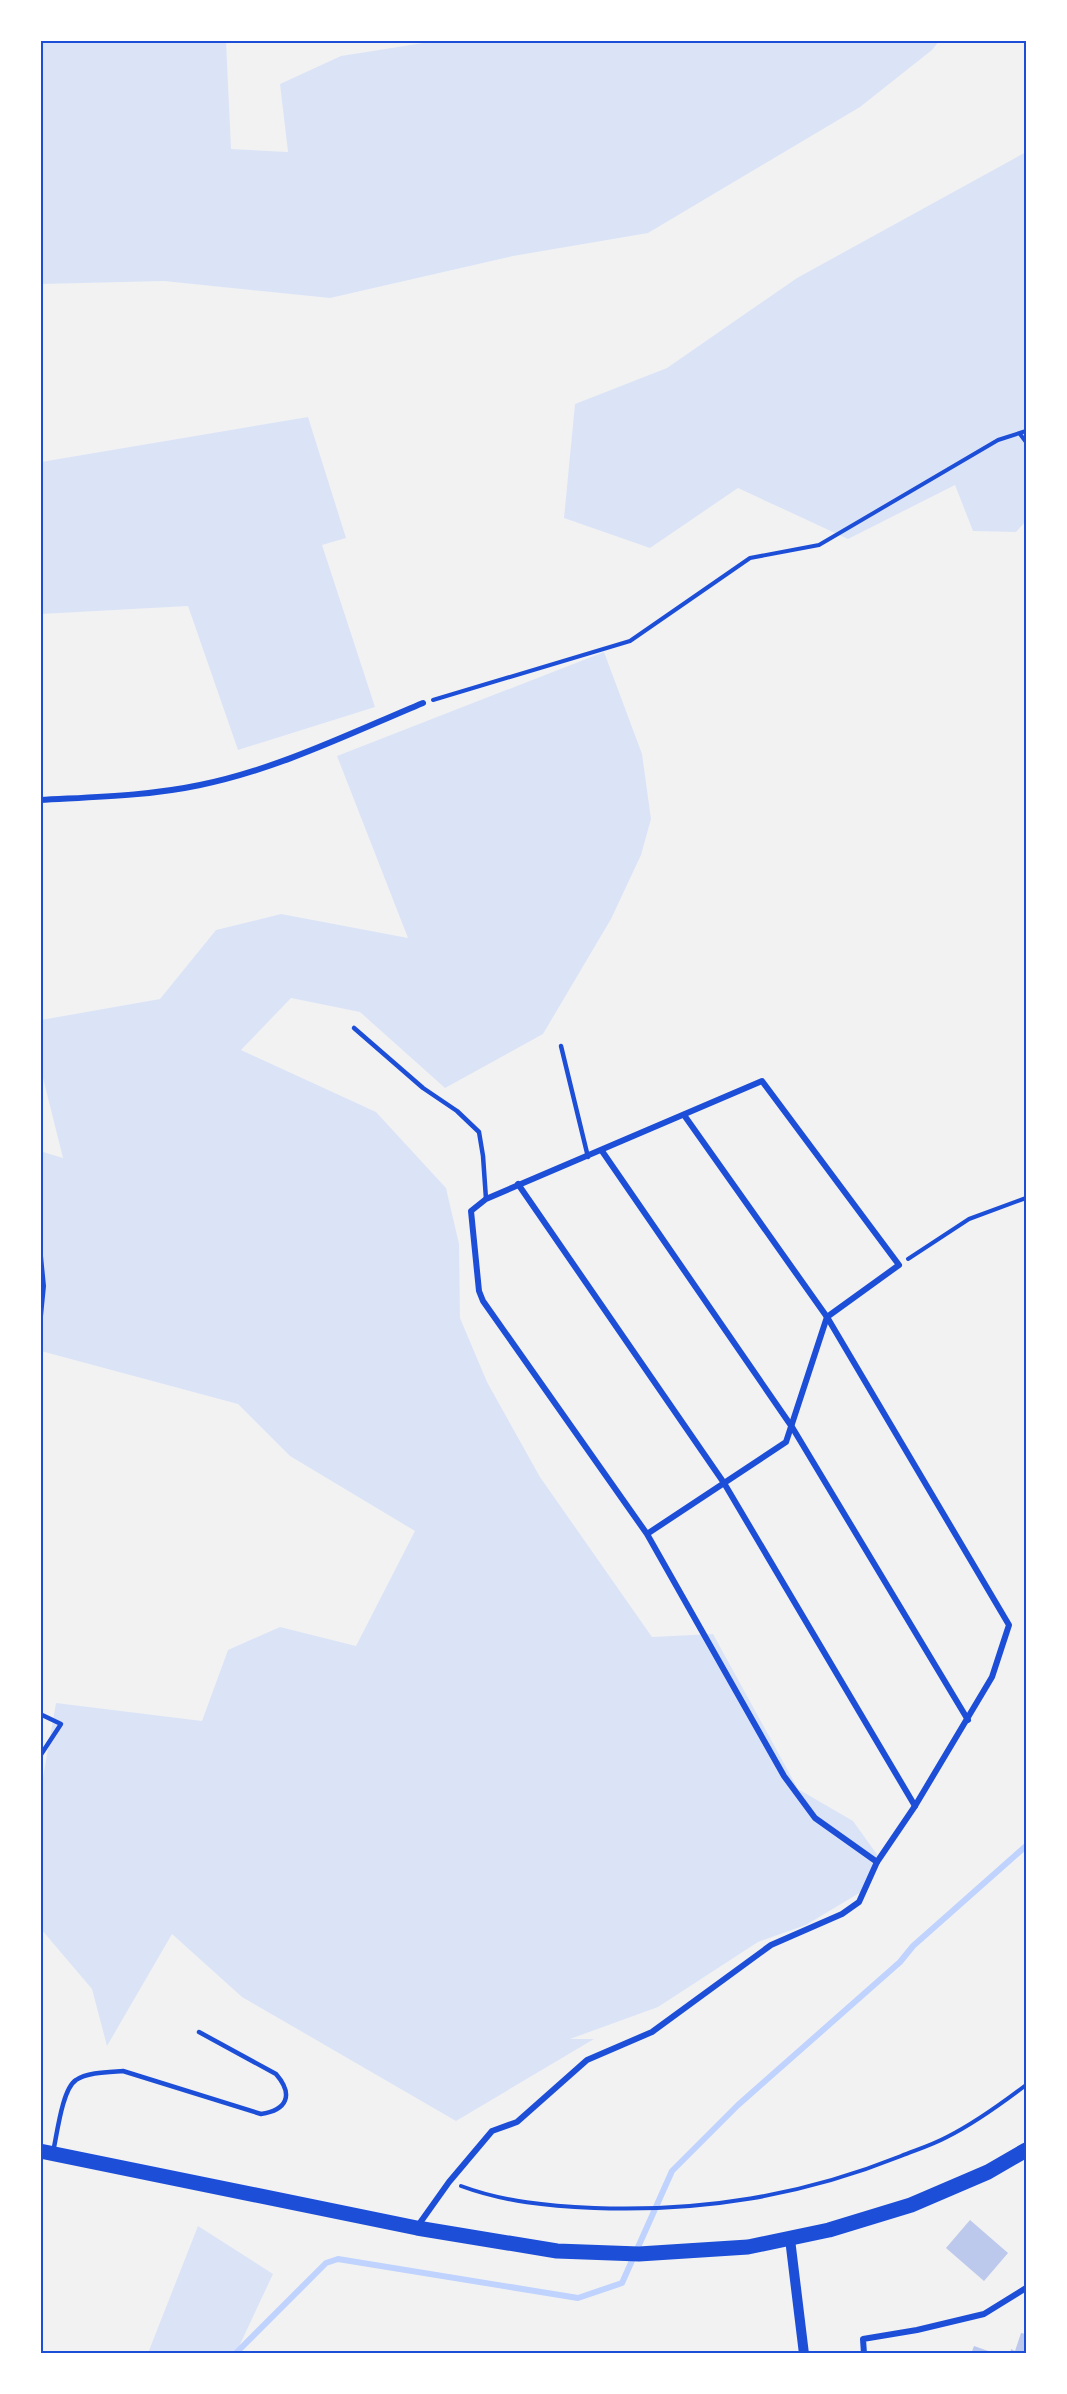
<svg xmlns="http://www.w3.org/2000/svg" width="1067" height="2394" viewBox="0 0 1067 2394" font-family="'Fira Sans',sans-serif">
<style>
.green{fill:#dbe4f7}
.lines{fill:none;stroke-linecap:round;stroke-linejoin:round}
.stream{stroke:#bfd3fe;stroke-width:6}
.building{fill:#bdc9ec}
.path{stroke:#1d4ed8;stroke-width:4}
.service{stroke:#1d4ed8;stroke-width:4.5}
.minor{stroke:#1d4ed8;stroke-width:6}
.tertiary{stroke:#1d4ed8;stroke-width:10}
.trunk{stroke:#1d4ed8;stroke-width:15}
.neatline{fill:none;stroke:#1d4ed8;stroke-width:2}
</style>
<rect width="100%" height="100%" fill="#f2f2f2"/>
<g class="green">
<polygon points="442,40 939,40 939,41 932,50 860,107 648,233 513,256 330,298 164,281 41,284 41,41 226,41 231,149 288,152 280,84 341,56"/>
<polygon points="1026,152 1026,521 1016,532 973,531 955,485 848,539 738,488 650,548 564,518 575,404 667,368 797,278"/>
<polygon points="308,417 346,538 322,545 375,707 238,750 188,606 41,614 41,462"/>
<polygon points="604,652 642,754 651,819 641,855 611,919 543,1034 445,1088 360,1012 291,998 241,1050 376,1112 446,1188 459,1244 460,1318 487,1382 540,1477 652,1637 713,1634 798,1789 853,1821 881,1860 861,1892 806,1925 758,1942 658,2007 570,2039 594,2039 456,2121 242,1997 172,1934 107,2046 92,1989 41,1929 41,1789 56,1703 202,1721 228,1650 280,1627 356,1646 415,1531 290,1456 238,1404 41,1351 40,1151 63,1158 41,1070 41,1020 160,999 216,930 281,914 408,938 337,756"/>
<polygon points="198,2226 273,2274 236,2353 148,2353"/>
</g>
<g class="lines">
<polyline class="stream" points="235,2354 326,2263 338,2259 578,2298 622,2283 672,2171 738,2105 900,1962 913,1946 1026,1846"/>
</g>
<g class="building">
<polygon points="970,2220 1008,2253 984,2281 946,2248"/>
<polygon points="1021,2333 1026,2334 1026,2354 1010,2354 1011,2349 1015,2351"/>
<polygon points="974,2346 994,2353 994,2354 971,2354"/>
</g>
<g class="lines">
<g class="path">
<polyline points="1020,434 1026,442"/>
<polyline points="433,700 630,641 750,558 819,545 998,440 1026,431"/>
<polyline points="40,1246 44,1286 40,1326"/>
<polyline points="908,1259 969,1219 1026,1198"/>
<path d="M461,2186C504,2202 549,2206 594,2208C702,2212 801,2196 901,2156C916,2150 932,2145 947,2137C975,2123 1001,2104 1026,2085"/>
</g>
<g class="service">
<polyline points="354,1028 423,1088 457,1111 479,1132 483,1156 486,1199"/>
<polyline points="561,1046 588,1157"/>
<polyline points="40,1714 61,1724 40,1756"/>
<path d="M53,2152C57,2135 62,2089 76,2080C87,2072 109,2072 123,2071L261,2114C287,2110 294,2095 276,2074L199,2032"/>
</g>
<g class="minor">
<path d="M40,800C93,797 148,796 200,785C278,769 351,733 423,703"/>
<polyline points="602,1151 792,1427 968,1720"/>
<polyline points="518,1184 724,1483 915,1806"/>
<polyline points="647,1534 786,1442 827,1317 899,1265 762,1081 486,1199 471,1211 479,1291 483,1301 647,1534 784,1776 815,1818 877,1862"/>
<polyline points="417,2227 449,2182 492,2131 517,2122 587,2060 652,2032 771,1945 842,1914 859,1902 877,1862 915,1806 992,1677 1009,1625 827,1317 684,1115"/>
<polyline points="864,2354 863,2339 917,2330 984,2314 1026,2288"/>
</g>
<polyline class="tertiary" points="790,2239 804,2354"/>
<polyline class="trunk" points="40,2151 417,2228 557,2251 639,2254 748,2247 829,2230 911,2205 988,2172 1026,2150"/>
</g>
<rect width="1067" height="2394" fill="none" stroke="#ffffff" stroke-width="84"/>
<rect x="42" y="42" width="983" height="2310" class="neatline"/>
</svg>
